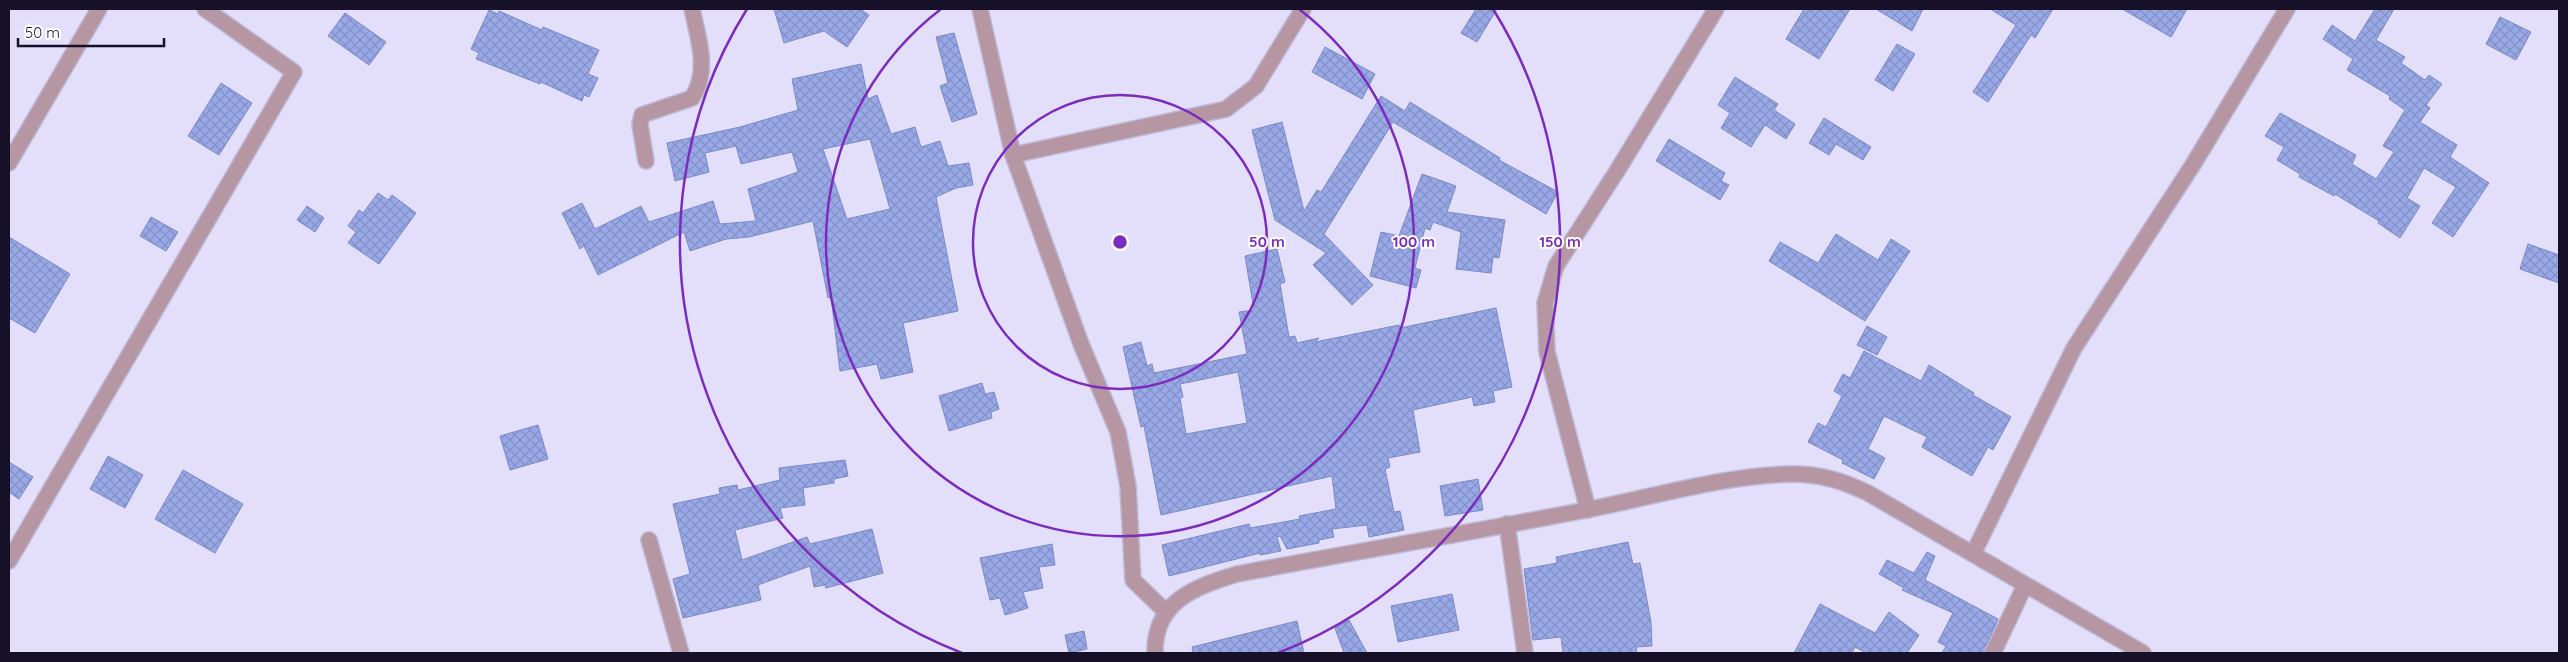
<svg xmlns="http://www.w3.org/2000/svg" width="2568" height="662" viewBox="0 0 2568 662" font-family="Quicksand,sans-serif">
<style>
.building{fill:url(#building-cross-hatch);stroke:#7b8ac7;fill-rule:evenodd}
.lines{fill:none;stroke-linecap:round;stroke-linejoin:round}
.minor-casing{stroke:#beb9d4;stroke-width:18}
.tertiary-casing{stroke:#beb9d4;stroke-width:18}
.minor{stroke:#b596a2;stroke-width:15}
.tertiary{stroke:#b596a2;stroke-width:15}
.ring{fill:none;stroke:#7b2cbf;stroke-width:2.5}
.centre{fill:#7b2cbf;stroke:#fff;stroke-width:2.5}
.ring-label{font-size:15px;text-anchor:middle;font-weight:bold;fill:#7b2cbf;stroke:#fff;stroke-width:4;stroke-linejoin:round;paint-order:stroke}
</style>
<defs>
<pattern id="building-cross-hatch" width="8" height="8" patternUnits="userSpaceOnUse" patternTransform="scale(1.25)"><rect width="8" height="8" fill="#99a9e7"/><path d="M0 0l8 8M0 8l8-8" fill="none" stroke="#8390c6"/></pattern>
</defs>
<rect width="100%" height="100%" fill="#e3defa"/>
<g class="building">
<polygon points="774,9 860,9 869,15 847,47 824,31 784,43"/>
<polygon points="1476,9 1497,9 1477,42 1461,33"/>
<polygon points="1804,9 1850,9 1819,59 1786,39"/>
<polygon points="1876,9 1923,9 1912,31"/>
<polygon points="1990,9 2053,9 2035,38 2031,35 1988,102 1973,92 2016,25"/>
<polygon points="2122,9 2187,9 2171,37"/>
<polygon points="2375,9 2394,9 2376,40 2405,57 2401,63 2425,80 2429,75 2442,84 2426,105 2430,108 2420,122 2457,145 2450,157 2489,183 2453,237 2432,223 2456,187 2424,168 2407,198 2420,206 2400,238 2378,223 2379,221 2335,194 2334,196 2299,177 2300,174 2277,160 2284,147 2265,136 2280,113 2356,155 2352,164 2376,179 2394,152 2383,146 2405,110 2389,99 2390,96 2347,70 2353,59 2323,39 2332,25 2355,41"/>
<polygon points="489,10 498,14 499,11 542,30 543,27 599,50 588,74 598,78 589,97 584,95 582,101 541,82 540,84 476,59 479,53 471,49"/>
<polygon points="345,13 386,42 369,65 328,36"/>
<polygon points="2500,17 2531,32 2516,60 2486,44"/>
<polygon points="954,33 977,114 952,122 940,86 948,83 936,37"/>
<polygon points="1897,44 1915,54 1893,91 1875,80"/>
<polygon points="1325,47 1375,74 1362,99 1312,72"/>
<path d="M861,64L868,99L877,95L891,134L915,127L921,147L940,141L948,166L969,163L973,185L956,188L936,197L958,311L903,323L913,372L881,379L877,364L840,371L831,297L828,298L813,221L749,237L726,239L690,251L684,232L598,275L584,246L580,249L562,213L582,203L595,229L641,206L649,222L713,201L720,224L756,221L748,189L798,172L792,152L741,164L736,146L705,153L709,172L675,181L667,143L740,127L798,110L792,79ZM870,139L890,209L847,219L823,149Z"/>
<polygon points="1735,77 1778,104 1774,110 1795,124 1786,139 1765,125 1751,147 1721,128 1730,113 1718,105"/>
<polygon points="221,83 252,103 219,155 188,136"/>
<polygon points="1381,96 1405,111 1410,102 1500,158 1499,160 1558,192 1546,214 1393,122 1324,234 1373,285 1352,305 1313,265 1326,253 1275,220 1252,130 1282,122 1304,211 1317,190 1321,192"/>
<polygon points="1824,118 1871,147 1863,160 1836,144 1829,155 1809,143"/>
<polygon points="1669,139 1725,173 1721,181 1729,185 1720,200 1656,161"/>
<polygon points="1422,174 1456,186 1447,212 1505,220 1499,258 1493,257 1491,273 1456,269 1461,232 1433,222 1430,230 1425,228 1415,268 1421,270 1416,288 1370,276 1381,232 1399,236"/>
<polygon points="378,193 388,200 392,195 416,213 379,264 348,243 356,232 348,226 359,210 363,213"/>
<polygon points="307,206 324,218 315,232 297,220"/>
<polygon points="151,217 178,232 166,251 140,236"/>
<polygon points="1836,234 1878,260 1891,239 1910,251 1865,321 1769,261 1780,242 1818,263"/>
<polygon points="9,237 70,274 35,333 9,318"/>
<polygon points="2528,244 2559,255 2559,283 2520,269"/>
<path d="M1277,249L1285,282L1280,284L1289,337L1295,336L1297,343L1319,338L1315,342L1399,325L1400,328L1496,308L1512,387L1493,391L1495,402L1474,406L1472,397L1413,410L1420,452L1388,458L1390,467L1385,469L1394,512L1400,511L1404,530L1369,537L1367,525L1332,529L1334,537L1319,540V543L1287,549L1280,536L1277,537L1281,551L1260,555V553L1169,576L1162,545L1249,524L1250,528L1300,519L1299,516L1336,509L1332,476L1161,515L1144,426L1141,427L1123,347L1141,342L1147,366L1152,364L1154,373L1247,354L1239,312L1254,310L1245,256ZM1238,372L1247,423L1186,434L1180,398L1183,397L1180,384Z"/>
<polygon points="1867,326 1887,337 1877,355 1857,345"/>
<polygon points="1864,351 1921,381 1929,365 1974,393 1973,395 2011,417 1993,450 1988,447 1972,476 1922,447 1927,437 1884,416 1868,449 1885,458 1874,479 1842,463 1843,460 1808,442 1818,423 1826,427 1842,396 1834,391 1843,374 1850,378"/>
<polygon points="982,383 985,394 994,392 999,409 991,412 992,418 949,431 939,396"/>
<polygon points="538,425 548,459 510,470 500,436"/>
<polygon points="108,456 143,475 125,508 90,489"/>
<polygon points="845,460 848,476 834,479 834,483 803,488 805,505 780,508 783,518 735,530 742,560 807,537 810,544 872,529 883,573 826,588 825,585 814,587 810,566 758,585 761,600 683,618 673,579 690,574 673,504 720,494 719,488 737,485 738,490 780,480 779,468"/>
<polygon points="9,462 33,477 19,499 9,492"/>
<polygon points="183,470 243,504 215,553 155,519"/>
<polygon points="1478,479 1483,510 1445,516 1440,486"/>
<polygon points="1628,542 1633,564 1640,563 1651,622 1652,646 1636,647 1637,653 1563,653 1561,637 1533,640 1524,569 1557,563 1556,557"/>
<polygon points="1052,544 1055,565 1039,567 1043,588 1023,592 1028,608 1005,615 1000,598 990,600 980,558"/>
<polygon points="1927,552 1935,556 1925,580 1998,619 1984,653 1942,653 1946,646 1938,642 1953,613 1902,590 1904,588 1879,574 1887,560 1914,573"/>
<polygon points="1452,594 1459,630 1398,642 1391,606"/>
<polygon points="1820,604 1875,633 1889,612 1919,635 1907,653 1866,653 1855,647 1852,653 1794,653"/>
<polygon points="1349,620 1367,653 1344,653 1335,628"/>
<polygon points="1297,621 1304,653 1193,653 1192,647"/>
<polygon points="1084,631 1087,649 1069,653 1065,635"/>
</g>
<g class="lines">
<defs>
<g id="minor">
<polyline points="980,9 1013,155 1081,344 1118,432 1128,486 1133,580 1166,612"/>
<polyline points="1013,155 1226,109 1256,86 1303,9"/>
<path d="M646,161L640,125L642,115L692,98C710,71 698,38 692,9"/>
<polyline points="9,163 99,9"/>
<polyline points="1588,510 1547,352 1545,303 1556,266 1617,171 1716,9"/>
<polyline points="1507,524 1525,653"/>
<polyline points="649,540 681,653"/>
<polyline points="1973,554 2074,348 2194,163 2287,9"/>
<polyline points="9,561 294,72 205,9"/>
<polyline points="1993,653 2025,585"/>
</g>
<path id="tertiary" d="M1155,653C1154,602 1194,587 1237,574C1355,552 1473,532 1591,509C1656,496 1726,475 1792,474C1821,474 1843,481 1868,493L2143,653"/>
</defs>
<use href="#minor" class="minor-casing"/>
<use href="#tertiary" class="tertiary-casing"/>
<use href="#minor" class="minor"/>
<use href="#tertiary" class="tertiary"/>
</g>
<g class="ring">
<circle cx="1120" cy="242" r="147"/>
<path d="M1299 9A294 294 0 1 1 941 9"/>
<path d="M962 653A440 440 0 0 1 747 9M1493 9A440 440 0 0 1 1278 653"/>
</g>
<circle cx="1120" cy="242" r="8" class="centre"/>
<g class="ring-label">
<text x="1267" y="247">50 m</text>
<text x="1414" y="247">100 m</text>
<text x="1560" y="247">150 m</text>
</g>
<rect width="2568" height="662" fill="none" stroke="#161028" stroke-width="20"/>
<path d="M18 38v8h146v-8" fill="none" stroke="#161028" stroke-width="2.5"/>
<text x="25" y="38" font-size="15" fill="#161028" stroke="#ffffff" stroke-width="4" paint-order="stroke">50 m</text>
</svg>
